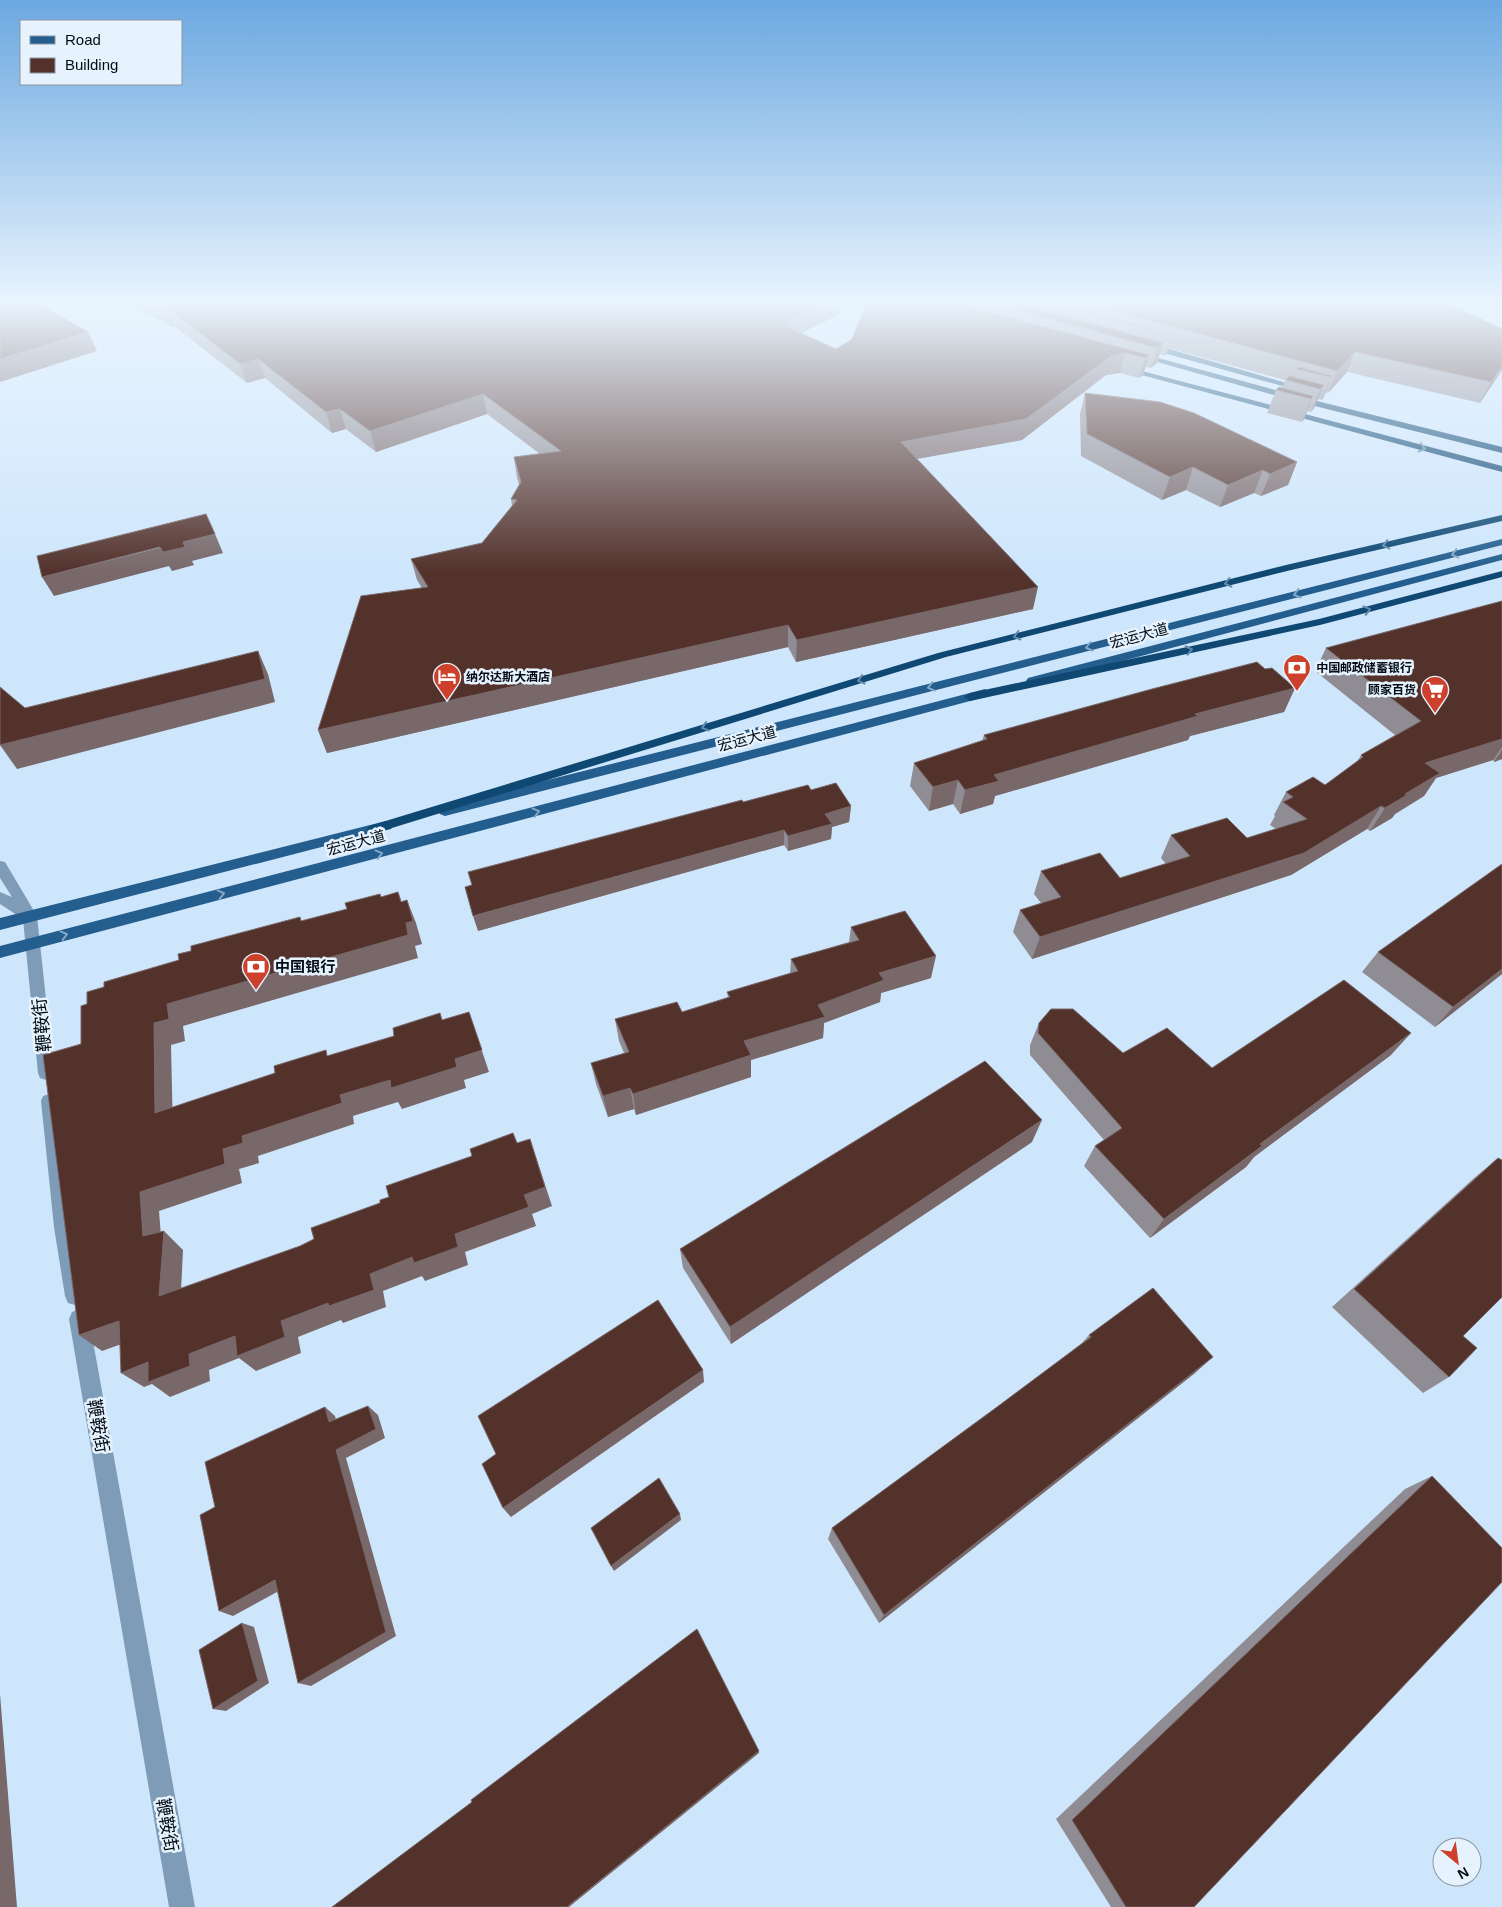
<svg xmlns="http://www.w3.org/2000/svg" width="1502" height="1907" viewBox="0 0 1502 1907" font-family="Arial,'Noto Sans SC',sans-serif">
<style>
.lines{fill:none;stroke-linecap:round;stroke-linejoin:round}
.minor{fill:#7e9bb7;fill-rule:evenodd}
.major{fill:#245e8e;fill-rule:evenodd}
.highway{fill:#0e4873;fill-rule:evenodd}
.wall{fill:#908c94}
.shaded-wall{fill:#78686a}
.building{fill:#53322c;stroke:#78686a}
.oneway{stroke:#648caa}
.oneway2{stroke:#85a8c6}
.labels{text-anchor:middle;stroke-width:5;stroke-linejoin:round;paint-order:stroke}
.far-poi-label{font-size:12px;font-weight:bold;fill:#040d16;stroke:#e6f2fd;text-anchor:start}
.street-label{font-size:15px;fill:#040d16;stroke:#e6f2fd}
.poi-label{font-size:15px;font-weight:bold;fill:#040d16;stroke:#e6f2fd;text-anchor:start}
.near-street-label{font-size:18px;fill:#040d16;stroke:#e6f2fd}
</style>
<rect width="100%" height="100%" fill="#cee6fc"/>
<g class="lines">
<g class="minor">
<polygon points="0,861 5,862 37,916 54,1073 52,1078 46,1080 40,1078 38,1073 23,919 0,904 0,892 12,897 0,878"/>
<polygon points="49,1094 55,1096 57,1101 72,1227 85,1296 82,1303 75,1305 68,1303 65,1296 54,1227 41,1101 43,1096"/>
<polygon points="79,1309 86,1312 89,1319 195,1907 169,1907 69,1319 72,1312"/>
</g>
<g class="major">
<polygon points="1502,539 1502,545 445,816 440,814 438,811 440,808 445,806"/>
<polygon points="1502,554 1502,560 1036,684 1032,685 1026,681 1028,678"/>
<polygon points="985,689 991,693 989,696 0,958 0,946"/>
<polygon points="386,821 391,823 393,826 391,829 0,930 0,918"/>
</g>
<g class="highway">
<polygon points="1146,344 1152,344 1307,389 1300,391 1146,348"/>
<polygon points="1136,352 1305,398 1502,447 1502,453 1299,402 1136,356"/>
<polygon points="1123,366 1502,466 1502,472 1123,370"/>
<polygon points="1502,515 1502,521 1287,571 946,657 379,832 369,832 367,829 369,826 938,653 1286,565"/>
<polygon points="1502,571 1502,577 1320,625 970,701 964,697 970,693 1319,619"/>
</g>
</g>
<g class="wall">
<polygon points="132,305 841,305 840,314 801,333 836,349 852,339 866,305 1452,305 1502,370 1480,403 1347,372 1328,393 1325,392 1321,400 1318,399 1314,408 1311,412 1307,411 1304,419 1302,422 1267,413 1276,390 1282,388 1285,380 1168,348 1166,356 1159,354 1157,363 1151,368 1146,367 1143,375 1139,378 1120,373 1106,375 1022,440 917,459 1033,609 796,662 788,647 327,753 318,730 422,588 417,580 411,559 482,543 512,506 511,499 519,485 517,478 514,457 540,454 487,414 376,452 346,429 332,433 265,378 247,383 174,326 172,327"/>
<polygon points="1085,393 1297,462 1288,485 1261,496 1254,493 1220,507 1186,490 1162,500 1081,456 1080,414"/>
<polygon points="1502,601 1502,759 1494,762 1493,760 1436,778 1424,796 1395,814 1392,818 1370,831 1367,829 1291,875 1032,959 1013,932 1020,910 1041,903 1034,894 1041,871 1120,878 1166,864 1161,858 1171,835 1247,838 1276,829 1270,825 1275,816 1274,815 1286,792 1325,785 1357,762 1361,755 1395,735 1315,671 1326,648"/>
<polygon points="1265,669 1295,688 1284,712 1190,736 1188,740 995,796 993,804 960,814 953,804 929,811 910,786 914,763 982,741 984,735"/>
<polygon points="811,790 851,806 849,822 832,827 831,839 788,851 784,845 478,931 743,802"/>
<polygon points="851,927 931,978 881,993 880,1002 824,1023 823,1038 751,1060 751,1077 636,1115 634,1109 608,1117 596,1084 591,1063 624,1053 619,1041 615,1019 682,1012 728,997 727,992 790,973 791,959 849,942"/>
<polygon points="1378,952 1502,974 1435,1027 1362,972"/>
<polygon points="1039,1023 1123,1053 1212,1068 1391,1055 1254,1157 1246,1167 1150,1238 1084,1166 1095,1146 1104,1140 1030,1055 1030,1045"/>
<polygon points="1032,1142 731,1344 683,1268 680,1249"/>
<polygon points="1498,1158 1463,1336 1449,1377 1423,1393 1332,1307 1473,1179"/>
<polygon points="1089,1335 1195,1373 879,1623 828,1539 832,1528 997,1407 1082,1343"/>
<polygon points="1432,1476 1194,1907 1111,1907 1056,1819 1405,1489"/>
</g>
<g class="shaded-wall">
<polygon points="821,305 841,305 840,314 780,343 781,324"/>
<polygon points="166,307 174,326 172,327 164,308"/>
<polygon points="88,332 97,351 0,382 0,359"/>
<polygon points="1163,343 1157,363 1151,368 1157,348"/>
<polygon points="1355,352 1347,372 1328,393 1337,371"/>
<polygon points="1125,353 1120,373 1106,375 1022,440 899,462 901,442 1111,356"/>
<polygon points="1149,355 1143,375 1139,378 1145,358"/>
<polygon points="258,359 265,378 247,383 240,364"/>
<polygon points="1502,366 1502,370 1480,403 1491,382"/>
<polygon points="1332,376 1323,399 1321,400 1331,377"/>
<polygon points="1324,385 1314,408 1311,412 1320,389"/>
<polygon points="483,394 487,414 376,452 370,431"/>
<polygon points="1313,396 1304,419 1302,422 1311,399"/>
<polygon points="340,409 346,429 332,433 326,412"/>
<polygon points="1297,462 1288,485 1261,496 1270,474"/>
<polygon points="1193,467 1186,490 1162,500 1170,477"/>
<polygon points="1263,470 1254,493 1220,507 1228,485"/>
<polygon points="215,534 223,553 192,561 194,565 172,571 169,566 54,596 42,577"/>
<polygon points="1038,587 1033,609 796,662 797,640"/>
<polygon points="788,625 788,647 327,753 318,730"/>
<polygon points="258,651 268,674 275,702 17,769 0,745"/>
<polygon points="1295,688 1284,712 1190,736 1188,740 995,796 993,804 960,814 965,790 994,775 1195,714"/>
<polygon points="1502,739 1502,747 1493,760 1436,778 1424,796 1395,814 1392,818 1370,831 1385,808 1405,794 1425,763"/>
<polygon points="1502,750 1502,759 1494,762"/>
<polygon points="958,780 953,804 929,811 933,787"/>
<polygon points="851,806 849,822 832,827 831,839 788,851 788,836 825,814"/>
<polygon points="1381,806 1367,829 1291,875 1032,959 1040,937"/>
<polygon points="784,830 784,845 478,931 473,916"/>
<polygon points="398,892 407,916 407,900 416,923 422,944 415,946 418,958 183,1026 185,1041 171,1045 173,1133 155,1113 154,1023 167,1004 401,902"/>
<polygon points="936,956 931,978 881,993 880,1002 824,1023 823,1038 751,1060 751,1077 636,1115 633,1094 818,1005 879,973"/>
<polygon points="1502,969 1502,974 1435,1027 1453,1007"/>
<polygon points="469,1012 489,1072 464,1080 466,1088 402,1109 398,1102 353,1116 354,1124 258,1156 259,1163 239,1169 242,1183 159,1211 162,1249 164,1231 183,1250 180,1312 159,1296 143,1236 140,1192 223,1149 242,1136 340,1095 455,1059"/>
<polygon points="1411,1033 1391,1055 1254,1157 1246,1167 1150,1238 1164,1219 1260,1144"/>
<polygon points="630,1088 634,1109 608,1117 603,1096"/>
<polygon points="1042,1120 1032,1142 731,1344 730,1327"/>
<polygon points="530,1139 552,1206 532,1214 536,1226 465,1252 468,1265 425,1281 422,1276 383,1291 386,1307 343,1323 341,1320 298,1337 301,1353 256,1371 239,1358 209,1370 210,1381 170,1397 152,1384 144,1387 121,1373 148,1362 189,1354 235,1336 281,1321 370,1274 455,1234 524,1195"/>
<polygon points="119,1321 141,1337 102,1351 79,1335"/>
<polygon points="1213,1357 1195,1373 879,1623 884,1615"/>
<polygon points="703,1370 704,1382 511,1517 503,1508"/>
<polygon points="368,1406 378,1415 385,1438 346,1458 396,1636 311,1686 298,1683 336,1450"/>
<polygon points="325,1407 335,1416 339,1432 329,1422"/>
<polygon points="680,1514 681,1520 614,1571 611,1566"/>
<polygon points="275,1580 288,1586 233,1616 219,1611"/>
<polygon points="242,1623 254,1627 269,1683 226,1711 213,1709"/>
<polygon points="0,1694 17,1907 0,1907"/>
<polygon points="759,1751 759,1753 569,1907 567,1907"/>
</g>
<g class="building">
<polygon points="0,305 41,305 88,332 0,359"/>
<polygon points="159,305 821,305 781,324 836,349 852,339 866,305 963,305 1149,355 1145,358 1125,353 1111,356 1026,419 901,442 1038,587 797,640 788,625 318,730 361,596 428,587 411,559 482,543 517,500 511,499 521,482 514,457 561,451 483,394 370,431 340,409 326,412 258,359 240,364 166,307 164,308"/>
<polygon points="996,305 1025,305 1163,343 1157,348"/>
<polygon points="1056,305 1060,305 1172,335"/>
<polygon points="1092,305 1452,305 1502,329 1502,366 1491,382 1355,352 1337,371"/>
<polygon points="1298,367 1332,376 1331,377 1297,369"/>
<polygon points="1289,376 1324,385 1320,389 1286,380"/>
<polygon points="1279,387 1313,396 1311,399 1276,390"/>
<polygon points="1085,393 1160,402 1194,413 1297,462 1270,474 1263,470 1228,485 1193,467 1170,477 1087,434"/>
<polygon points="206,514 215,534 183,542 185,547 163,552 160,547 42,577 37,556"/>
<polygon points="1502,601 1502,739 1425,763 1440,773 1405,794 1407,795 1385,808 1381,806 1304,853 1040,937 1020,910 1061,897 1041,871 1100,853 1120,878 1190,856 1171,835 1227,818 1247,838 1307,819 1283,802 1293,797 1286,792 1313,777 1325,785 1363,757 1361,755 1421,721 1326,648"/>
<polygon points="258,651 265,679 0,745 0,687 25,708"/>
<polygon points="1257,662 1265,669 1272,668 1295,688 1195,714 1198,716 994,775 999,781 965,790 958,780 933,787 914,763 987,739 984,735 1152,689"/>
<polygon points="836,783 851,806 825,814 832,824 788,836 784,830 473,916 465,887 472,885 468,872 742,800 743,802 808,785 811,790"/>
<polygon points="1502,864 1502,969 1453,1007 1378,952"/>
<polygon points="398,892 401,902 407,900 413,921 406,923 408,935 167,1004 169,1019 154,1023 155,1113 275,1073 274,1066 326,1050 327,1056 394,1036 393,1028 440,1013 442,1020 469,1012 482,1050 455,1059 457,1067 391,1088 390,1080 340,1095 342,1103 242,1136 243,1143 223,1149 225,1164 140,1192 143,1236 164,1231 159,1296 300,1246 314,1239 311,1228 380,1203 380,1200 389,1197 386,1186 472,1156 470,1149 513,1133 517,1143 530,1139 545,1187 524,1195 529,1207 455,1234 458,1247 414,1263 412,1257 370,1274 374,1290 329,1306 328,1303 281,1321 285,1337 237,1356 235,1336 189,1354 190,1366 148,1382 148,1362 121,1373 119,1321 79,1335 43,1055 81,1044 81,1006 87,1004 87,992 104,987 104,982 179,960 178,954 191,951 191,946 300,917 301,921 347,909 345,903 380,894 381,897"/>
<polygon points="905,911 936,956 879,973 884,980 818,1005 825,1017 744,1041 751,1055 633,1094 630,1088 603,1096 591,1063 629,1052 615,1019 677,1002 682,1012 730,997 727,992 798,971 791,959 859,940 851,927"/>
<polygon points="1344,980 1411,1033 1260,1144 1262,1146 1164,1219 1095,1146 1122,1128 1038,1033 1039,1023 1051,1009 1073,1009 1123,1053 1167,1028 1212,1068"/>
<polygon points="985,1061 1042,1120 730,1327 680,1249"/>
<polygon points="1498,1158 1502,1160 1502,1297 1463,1336 1477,1348 1449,1377 1354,1289"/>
<polygon points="1153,1288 1213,1357 884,1615 832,1528 997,1407 1091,1337 1089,1335"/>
<polygon points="658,1300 703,1370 503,1508 482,1464 496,1454 478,1416"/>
<polygon points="368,1406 376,1429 336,1450 386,1632 298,1683 275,1580 219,1611 200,1515 215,1507 205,1462 325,1407 329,1422"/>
<polygon points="1432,1476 1502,1548 1502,1582 1194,1907 1126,1907 1072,1820"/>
<polygon points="659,1478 680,1514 611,1566 591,1528"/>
<polygon points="242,1623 258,1681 213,1709 199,1650"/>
<polygon points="697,1629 759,1751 567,1907 332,1907 472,1802 471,1800"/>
</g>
<defs><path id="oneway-chevron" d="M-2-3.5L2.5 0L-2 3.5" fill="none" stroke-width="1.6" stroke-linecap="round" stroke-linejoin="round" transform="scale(1.25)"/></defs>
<g class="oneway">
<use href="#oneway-chevron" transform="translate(1422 448) rotate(15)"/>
<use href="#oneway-chevron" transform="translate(1386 545) rotate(167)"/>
<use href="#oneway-chevron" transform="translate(1228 583) rotate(166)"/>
<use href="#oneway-chevron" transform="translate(1367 610) rotate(-15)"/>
<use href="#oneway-chevron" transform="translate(1017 636) rotate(165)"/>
<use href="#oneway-chevron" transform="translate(1189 650) rotate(-12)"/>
<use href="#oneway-chevron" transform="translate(861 680) rotate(163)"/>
<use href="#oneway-chevron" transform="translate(705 727) rotate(163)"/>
</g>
<g class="oneway2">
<use href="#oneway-chevron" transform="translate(1455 554) rotate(166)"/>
<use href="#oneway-chevron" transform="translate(1297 594) rotate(166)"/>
<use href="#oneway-chevron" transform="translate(1089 647) rotate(166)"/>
<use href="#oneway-chevron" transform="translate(931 687) rotate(166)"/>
<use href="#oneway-chevron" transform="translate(536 812) rotate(-15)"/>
<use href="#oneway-chevron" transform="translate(379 854) rotate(-15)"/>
<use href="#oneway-chevron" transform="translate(221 894) rotate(-14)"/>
<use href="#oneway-chevron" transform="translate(64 935) rotate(-14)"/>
</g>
<linearGradient id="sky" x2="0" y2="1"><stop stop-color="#6ba8e0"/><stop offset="0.53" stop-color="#e9f4fe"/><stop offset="1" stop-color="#e9f4fe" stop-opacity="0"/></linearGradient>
<rect width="1502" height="572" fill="url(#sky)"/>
<defs>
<symbol id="bank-pin" viewBox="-11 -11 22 30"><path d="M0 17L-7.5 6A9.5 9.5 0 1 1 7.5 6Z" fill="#cc402c" stroke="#e6f2fd"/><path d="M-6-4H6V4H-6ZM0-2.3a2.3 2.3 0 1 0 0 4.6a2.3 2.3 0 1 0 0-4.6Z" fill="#fff"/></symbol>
<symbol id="hotel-pin" viewBox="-11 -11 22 30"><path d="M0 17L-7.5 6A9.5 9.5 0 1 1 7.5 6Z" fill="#cc402c" stroke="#e6f2fd"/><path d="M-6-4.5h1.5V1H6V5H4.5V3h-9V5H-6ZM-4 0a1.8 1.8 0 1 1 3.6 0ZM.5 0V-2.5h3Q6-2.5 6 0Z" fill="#fff"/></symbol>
<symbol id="supermarket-pin" viewBox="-11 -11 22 30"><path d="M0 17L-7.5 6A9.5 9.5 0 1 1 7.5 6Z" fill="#cc402c" stroke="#e6f2fd"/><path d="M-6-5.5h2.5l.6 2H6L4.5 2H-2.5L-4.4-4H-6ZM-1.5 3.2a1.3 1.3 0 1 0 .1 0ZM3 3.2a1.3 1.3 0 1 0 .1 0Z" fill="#fff"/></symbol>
</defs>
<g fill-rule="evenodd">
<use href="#bank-pin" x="1281" y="652" width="32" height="43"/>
<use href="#hotel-pin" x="431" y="661" width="32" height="43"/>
<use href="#supermarket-pin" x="1419" y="674" width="32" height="43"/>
<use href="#bank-pin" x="240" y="951" width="32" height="43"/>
</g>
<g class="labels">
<g class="far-poi-label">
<text x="1316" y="672">中国邮政储蓄银行</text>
<text x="466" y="681">纳尔达斯大酒店</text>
<text x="1416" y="694" text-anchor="end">顾家百货</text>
</g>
<g class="street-label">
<text transform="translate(1139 636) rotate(-15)" y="5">宏运大道</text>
<text transform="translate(747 739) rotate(-15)" y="5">宏运大道</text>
<text transform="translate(356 843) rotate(-15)" y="5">宏运大道</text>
</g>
<g class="poi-label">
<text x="275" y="972">中国银行</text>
</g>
<g class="near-street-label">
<text transform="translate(42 1025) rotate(-96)" y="6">鞭鞍街</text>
<text transform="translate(98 1426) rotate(80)" y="6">鞭鞍街</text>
<text transform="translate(167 1825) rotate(80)" y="6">鞭鞍街</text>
</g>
</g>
<rect x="20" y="20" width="162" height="65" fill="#e6f2fd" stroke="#8c96a1"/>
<rect x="30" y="36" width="25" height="8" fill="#245e8e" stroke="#8c96a1"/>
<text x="65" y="45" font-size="15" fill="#040d16">Road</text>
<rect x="30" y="58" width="25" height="15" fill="#53322c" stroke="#8c96a1"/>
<text x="65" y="70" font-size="15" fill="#040d16">Building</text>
<g transform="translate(1457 1862) rotate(151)"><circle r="24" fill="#e6f2fd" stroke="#8c96a1"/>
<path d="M0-4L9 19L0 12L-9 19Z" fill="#cc402c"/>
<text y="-8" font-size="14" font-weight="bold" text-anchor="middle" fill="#040d16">N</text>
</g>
</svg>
